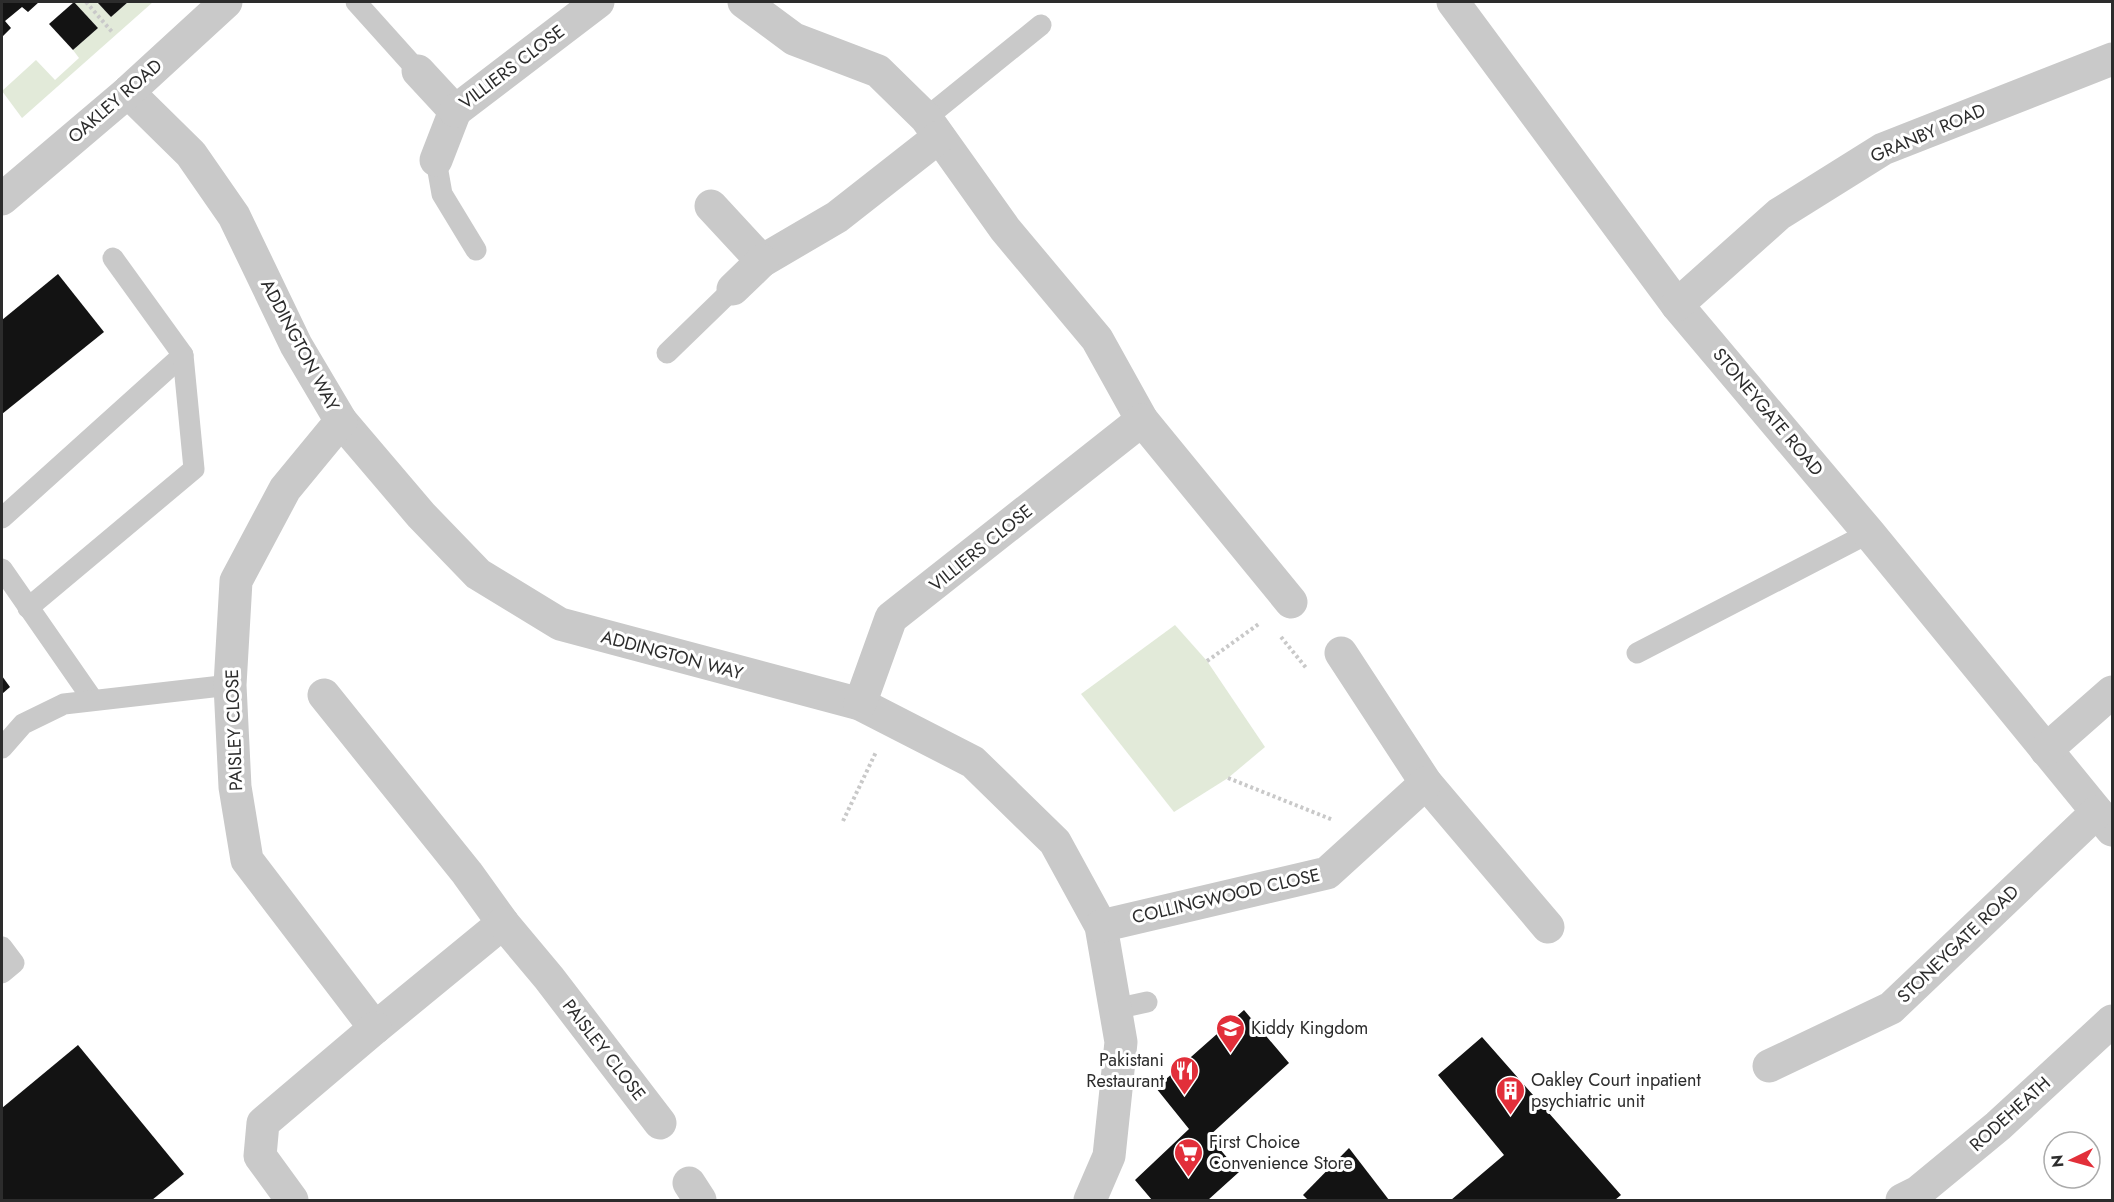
<svg xmlns="http://www.w3.org/2000/svg" width="2114" height="1202" viewBox="0 0 2114 1202" font-family="Jost,sans-serif">
<style>
.green{fill:#e2ead9}
.building{fill:#131313}
.lines{fill:none;stroke-linecap:round;stroke-linejoin:round}
.path{stroke:#c9c9c9;stroke-width:4;stroke-dasharray:3 3;stroke-linecap:butt}
.lane{stroke:#c9c9c9;stroke-width:21}
.street{stroke:#c9c9c9;stroke-width:33}
.labels{text-anchor:middle;stroke-width:6;stroke-linejoin:round;paint-order:stroke}
.street-label{font-size:18px;fill:#2c2c2c;stroke:#fff}
.poi-label{font-size:18px;fill:#2c2c2c;stroke:#fff;text-anchor:start}
</style>
<rect width="100%" height="100%" fill="#fff"/>
<g class="green">
<polygon points="74,2 97,2 111,17 128,2 153,2 22,118 2,91 36,60 55,80 79,58 73,50 98,28"/>
<polygon points="1175,625 1207,661 1265,747 1228,778 1174,812 1081,694"/>
</g>
<g class="building">
<polygon points="2,2 39,2 28,12 22,7 5,21 11,28 2,37"/>
<polygon points="74,2 98,28 73,50 49,24"/>
<polygon points="97,2 128,2 111,17"/>
<polygon points="58,274 104,332 2,414 2,320"/>
<polygon points="2,676 10,687 2,694"/>
<polygon points="1244,1010 1289,1063 1209,1136 1239,1172 1208,1200 1152,1200 1135,1180 1189,1129 1156,1088"/>
<polygon points="1482,1037 1621,1195 1615,1200 1451,1200 1504,1155 1438,1075"/>
<polygon points="78,1045 184,1174 152,1200 2,1200 2,1108"/>
<polygon points="1349,1148 1389,1200 1308,1200 1303,1195"/>
</g>
<g class="lines">
<g class="path">
<polyline points="86,2 113,33"/>
<polyline points="1281,637 1307,669"/>
<polyline points="1207,661 1260,623"/>
<polyline points="1228,778 1333,820"/>
<polyline points="843,821 876,752"/>
</g>
<g class="lane">
<polyline points="356,2 418,71"/>
<polyline points="926,118 1041,25"/>
<polyline points="436,160 442,194 476,250"/>
<polyline points="667,353 733,289"/>
<polyline points="2,518 183,355"/>
<polyline points="2,569 93,700"/>
<polyline points="28,608 194,469 183,355 113,258"/>
<polyline points="1637,653 1869,533"/>
<polyline points="2,748 23,724 64,704 230,685"/>
<polyline points="2,947 14,963 2,973"/>
<polyline points="1115,1009 1147,1002"/>
</g>
<g class="street">
<polyline points="744,2 794,39 878,71 926,118 1005,229 1097,339 1142,420"/>
<polyline points="1453,2 1677,305 1869,533 2112,830"/>
<polyline points="418,71 455,111 436,160"/>
<polyline points="128,92 191,154 234,216 296,345 341,421 421,515 478,574 560,624 860,704 973,762 1055,842 1101,926 1121,1042 1109,1156 1090,1200"/>
<polyline points="455,111 598,2"/>
<polyline points="2,199 128,92 226,2"/>
<polyline points="711,206 762,261 837,217 939,137"/>
<polyline points="733,289 762,261"/>
<polyline points="1677,305 1779,214 1883,149 2112,59"/>
<polyline points="1341,653 1426,783 1548,927"/>
<polyline points="324,695 467,873 503,923 375,1028 247,860 235,787 230,685 236,581 285,489 341,421"/>
<polyline points="860,704 891,618 1142,420 1291,602"/>
<polyline points="2046,750 2112,692"/>
<polyline points="503,923 549,978 660,1123"/>
<polyline points="1101,926 1327,873 1426,783"/>
<polyline points="1769,1066 1891,1008 2097,812"/>
<polyline points="689,1183 700,1200"/>
<polyline points="292,1200 260,1156 263,1123 375,1028"/>
<polyline points="1902,1200 1918,1192 1998,1126 2112,1021"/>
</g>
</g>
<defs>
<symbol id="school-pin" viewBox="-11 -11 22 30"><path d="M0 17L-7.5 6A9.5 9.5 0 1 1 7.5 6Z" fill="#e22f3a" stroke="#fff"/><path d="M0-5L7-2L0 1L-7-2ZM-4 1L0 2.5L4 1V4Q0 6-4 4Z" fill="#fff"/></symbol>
<symbol id="restaurant-pin" viewBox="-11 -11 22 30"><path d="M0 17L-7.5 6A9.5 9.5 0 1 1 7.5 6Z" fill="#e22f3a" stroke="#fff"/><path d="M-5-6h1v4h1v-4h1v4h1v-4h1v5L-1.5 .5V6h-2V.5L-5-1ZM5-6V6H3V1.5H1.5Q1.5-4 5-6Z" fill="#fff"/></symbol>
<symbol id="building-pin" viewBox="-11 -11 22 30"><path d="M0 17L-7.5 6A9.5 9.5 0 1 1 7.5 6Z" fill="#e22f3a" stroke="#fff"/><path d="M-4-6H4V6H1V3H-1V6H-4ZM-2.5-4.3h1.7v1.8h-1.7ZM.8-4.3h1.7v1.8H.8ZM-2.5-1h1.7V.8h-1.7ZM.8-1h1.7V.8H.8Z" fill="#fff"/></symbol>
<symbol id="supermarket-pin" viewBox="-11 -11 22 30"><path d="M0 17L-7.5 6A9.5 9.5 0 1 1 7.5 6Z" fill="#e22f3a" stroke="#fff"/><path d="M-6-5.5h2.5l.6 2H6L4.5 2H-2.5L-4.4-4H-6ZM-1.5 3.2a1.3 1.3 0 1 0 .1 0ZM3 3.2a1.3 1.3 0 1 0 .1 0Z" fill="#fff"/></symbol>
</defs>
<g fill-rule="evenodd">
<use href="#school-pin" x="1214" y="1012" width="33" height="45"/>
<use href="#restaurant-pin" x="1168" y="1054" width="33" height="45"/>
<use href="#building-pin" x="1494" y="1074" width="33" height="45"/>
<use href="#supermarket-pin" x="1172" y="1136" width="33" height="45"/>
</g>
<g class="labels">
<g class="street-label">
<text transform="translate(512 67) rotate(-37)" y="6">VILLIERS CLOSE</text>
<text transform="translate(115 101) rotate(-41)" y="6">OAKLEY ROAD</text>
<text transform="translate(1928 133) rotate(-23)" y="6">GRANBY ROAD</text>
<text transform="translate(300 345) rotate(62)" y="6">ADDINGTON WAY</text>
<text transform="translate(1768 412) rotate(50)" y="6">STONEYGATE ROAD</text>
<text transform="translate(981 548) rotate(-39)" y="6">VILLIERS CLOSE</text>
<text transform="translate(672 655) rotate(15)" y="6">ADDINGTON WAY</text>
<text transform="translate(234 730) rotate(-92)" y="6">PAISLEY CLOSE</text>
<text transform="translate(1226 896) rotate(-13)" y="6">COLLINGWOOD CLOSE</text>
<text transform="translate(1958 944) rotate(-44)" y="6">STONEYGATE ROAD</text>
<text transform="translate(604 1050) rotate(52)" y="6">PAISLEY CLOSE</text>
<text transform="translate(2010 1114) rotate(-42)" y="6">RODEHEATH</text>
</g>
<g class="poi-label">
<text x="1251" y="1034">Kiddy Kingdom</text>
<text x="1164" y="1066" text-anchor="end">Pakistani<tspan x="1164" dy="21">Restaurant</tspan></text>
<text x="1531" y="1086">Oakley Court inpatient<tspan x="1531" dy="21">psychiatric unit</tspan></text>
<text x="1209" y="1148">First Choice<tspan x="1209" dy="21">Convenience Store</tspan></text>
</g>
</g>
<rect width="2114" height="1202" fill="none" stroke="#2c2c2c" stroke-width="6"/>
<g transform="translate(2072 1160) rotate(265)"><circle r="28" fill="#ffffff" stroke="#ababab" stroke-width="1.5"/>
<path d="M0-4.5L10 22L0 15L-10 22Z" fill="#e22f3a"/>
<text y="-9" font-size="16" font-weight="bold" text-anchor="middle" fill="#2c2c2c">N</text>
</g>
</svg>
